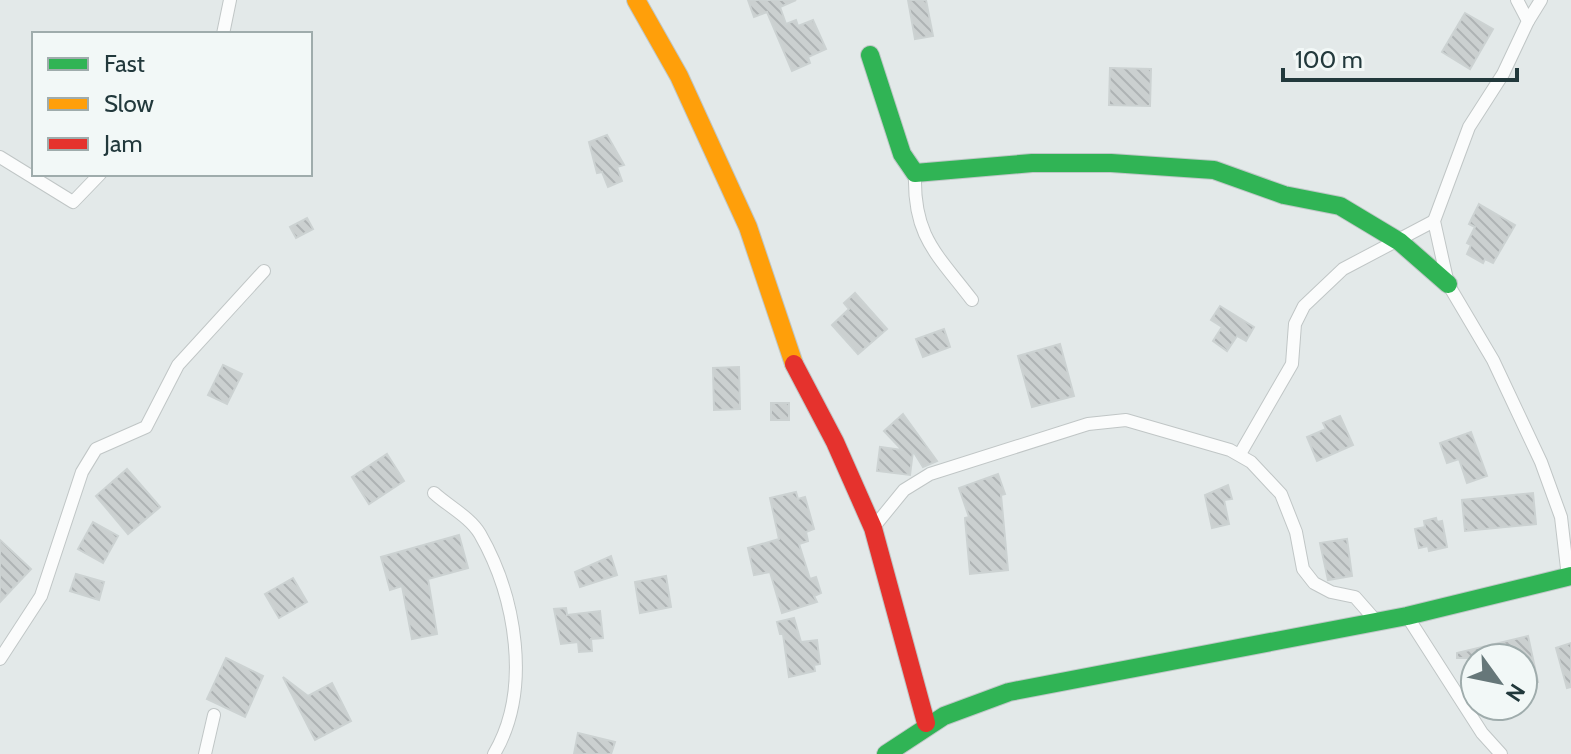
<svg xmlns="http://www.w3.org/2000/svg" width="1571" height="754" viewBox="0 0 1571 754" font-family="Cabin,sans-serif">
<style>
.building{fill:url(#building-back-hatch);stroke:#ccd2d2;stroke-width:2}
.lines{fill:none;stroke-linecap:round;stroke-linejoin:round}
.street-casing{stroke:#c0c6c6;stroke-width:14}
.fast-casing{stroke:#bfc7c7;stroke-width:20}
.slow-casing{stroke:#bfc7c7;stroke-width:20}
.jam-casing{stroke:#bfc7c7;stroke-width:20}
.street{stroke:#fbfcfc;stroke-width:12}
.fast{stroke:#30b455;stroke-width:18}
.slow{stroke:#ff9f0a;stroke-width:18}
.jam{stroke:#e5322d;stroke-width:18}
</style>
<defs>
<pattern id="building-back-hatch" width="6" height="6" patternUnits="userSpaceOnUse" patternTransform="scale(2)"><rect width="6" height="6" fill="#cbd0d0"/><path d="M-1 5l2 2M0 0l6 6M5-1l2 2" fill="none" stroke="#aeb3b4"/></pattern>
</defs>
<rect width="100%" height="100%" fill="#e3e9e9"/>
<g class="building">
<polygon points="748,0 796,0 780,7 786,24 796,20 798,26 813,20 826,49 808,57 810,63 792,71 767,12 754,17"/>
<polygon points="908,0 926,0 933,36 915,39"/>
<polygon points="1465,13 1493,29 1470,69 1442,52"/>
<polygon points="1110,68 1151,69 1150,106 1109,105"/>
<polygon points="607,135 624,165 617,167 622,181 608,187 602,172 597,173 589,142"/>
<polygon points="1479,204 1515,225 1493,263 1485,259 1483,263 1467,254 1471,245 1467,243 1475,227 1469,224"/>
<polygon points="307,218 313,229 296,238 290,227"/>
<polygon points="855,293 887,329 858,354 832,325 849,309 844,303"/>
<polygon points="1220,306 1254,327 1246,341 1237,336 1227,351 1213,341 1222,327 1211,320"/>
<polygon points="944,329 950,347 923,357 916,339"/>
<polygon points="1060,344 1074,396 1032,407 1018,356"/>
<polygon points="223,365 242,374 227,404 208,395"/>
<polygon points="739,367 740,409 714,410 713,368"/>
<rect x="771" y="403" width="18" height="17"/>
<polygon points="903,414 937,461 923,467 913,451 910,475 877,471 880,447 902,450 884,431"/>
<polygon points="1340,416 1353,445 1317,461 1307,437 1326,429 1323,423"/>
<polygon points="1471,432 1487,476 1467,483 1459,459 1447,463 1440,443"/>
<polygon points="387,454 404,481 369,504 352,477"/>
<polygon points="127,469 160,507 128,534 96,496"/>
<polygon points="998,474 1005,494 1001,495 1008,570 970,574 965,518 969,517 959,488"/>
<polygon points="1228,485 1232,499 1224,500 1229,524 1212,528 1205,495"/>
<polygon points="796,492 798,499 805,497 814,529 806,532 808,541 799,544 810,579 816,577 821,593 814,596 817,602 782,613 770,572 754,575 748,548 779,539 770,498"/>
<polygon points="1533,493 1536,524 1465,531 1462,500"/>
<polygon points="1436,518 1437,522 1442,521 1447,547 1429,551 1428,546 1419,548 1415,529 1425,527 1424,521"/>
<polygon points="93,522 118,536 103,563 78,549"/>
<polygon points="459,535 468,568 428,579 437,634 412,639 402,586 390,590 381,557"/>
<polygon points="1347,539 1352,576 1328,580 1320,543"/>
<polygon points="0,540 31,569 0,602"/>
<polygon points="611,556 617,575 580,587 575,572"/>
<polygon points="76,574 104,582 99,600 70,591"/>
<polygon points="666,576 671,607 640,613 635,582"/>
<polygon points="293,578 307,602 279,618 265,594"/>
<polygon points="566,608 567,615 600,611 603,638 591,639 592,651 579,652 578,642 561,644 554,609"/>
<polygon points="794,618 801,642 817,640 820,664 814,665 815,671 789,677 783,634 780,634 777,622"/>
<polygon points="1528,636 1538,682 1523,686 1523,658 1457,658 1457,653"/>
<polygon points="1571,643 1571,687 1567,688 1556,648"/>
<polygon points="226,658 263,676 245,717 207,699"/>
<polygon points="283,677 308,696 332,683 351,721 315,740"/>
<polygon points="578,733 615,742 611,754 574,754"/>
</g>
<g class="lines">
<defs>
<g id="street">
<polyline points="1517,0 1528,21 1503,74 1469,127 1434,221 1448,284 1493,360 1541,462 1561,517 1568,577"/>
<polyline points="1528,21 1541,0"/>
<polyline points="223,34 230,0"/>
<polyline points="0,157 73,202 100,174"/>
<path d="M915,173C913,236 936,253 972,300"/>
<polyline points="1240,454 1292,364 1295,324 1304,306 1343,269 1434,221"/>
<path d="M434,493C448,506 470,517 480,534C516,597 532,690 494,754"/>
<polyline points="873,528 904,490 930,474 1088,424 1126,420 1230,450 1251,462 1281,494 1296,532 1303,569 1314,583 1331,592 1355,597 1377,622"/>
<polyline points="1407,616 1482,733 1501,754"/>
<polyline points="0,659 41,596 82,472 96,449 146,427 178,365 264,271"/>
<polyline points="205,754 214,715"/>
</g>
<g id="fast">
<polyline points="870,55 902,154 915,173 1032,163 1111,163 1214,170 1284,195 1340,206 1400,242 1448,284"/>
<polyline points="886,754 944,716 1009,692 1407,616 1571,576"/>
</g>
<polyline id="slow" points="636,0 679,76 748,227 794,364"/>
<polyline id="jam" points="794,364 835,442 873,528 926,723"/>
</defs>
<use href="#street" class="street-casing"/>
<use href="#fast" class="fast-casing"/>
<use href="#slow" class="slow-casing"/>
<use href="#jam" class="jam-casing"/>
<use href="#street" class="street"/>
<use href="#fast" class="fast"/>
<use href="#slow" class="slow"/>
<use href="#jam" class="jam"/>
</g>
<rect x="32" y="32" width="280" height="144" fill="#f2f8f7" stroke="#9facac" stroke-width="2"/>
<rect x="48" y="58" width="40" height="12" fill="#30b455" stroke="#9facac" stroke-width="2"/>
<text x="104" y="72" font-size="24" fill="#22393c">Fast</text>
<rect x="48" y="98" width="40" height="12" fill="#ff9f0a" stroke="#9facac" stroke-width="2"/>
<text x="104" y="112" font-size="24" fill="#22393c">Slow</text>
<rect x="48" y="138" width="40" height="12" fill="#e5322d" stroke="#9facac" stroke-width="2"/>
<text x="104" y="152" font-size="24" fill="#22393c">Jam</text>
<g transform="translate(1499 682) rotate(123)"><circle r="38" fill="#f2f8f7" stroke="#9facac" stroke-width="2"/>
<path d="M0-6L14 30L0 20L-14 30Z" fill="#667779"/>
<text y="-12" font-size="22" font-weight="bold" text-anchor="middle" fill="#22393c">N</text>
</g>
<path d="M1283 68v12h234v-12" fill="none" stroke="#22393c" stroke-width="4"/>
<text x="1295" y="68" font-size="24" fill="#22393c" stroke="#f2f8f7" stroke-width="6" paint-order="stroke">100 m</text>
</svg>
